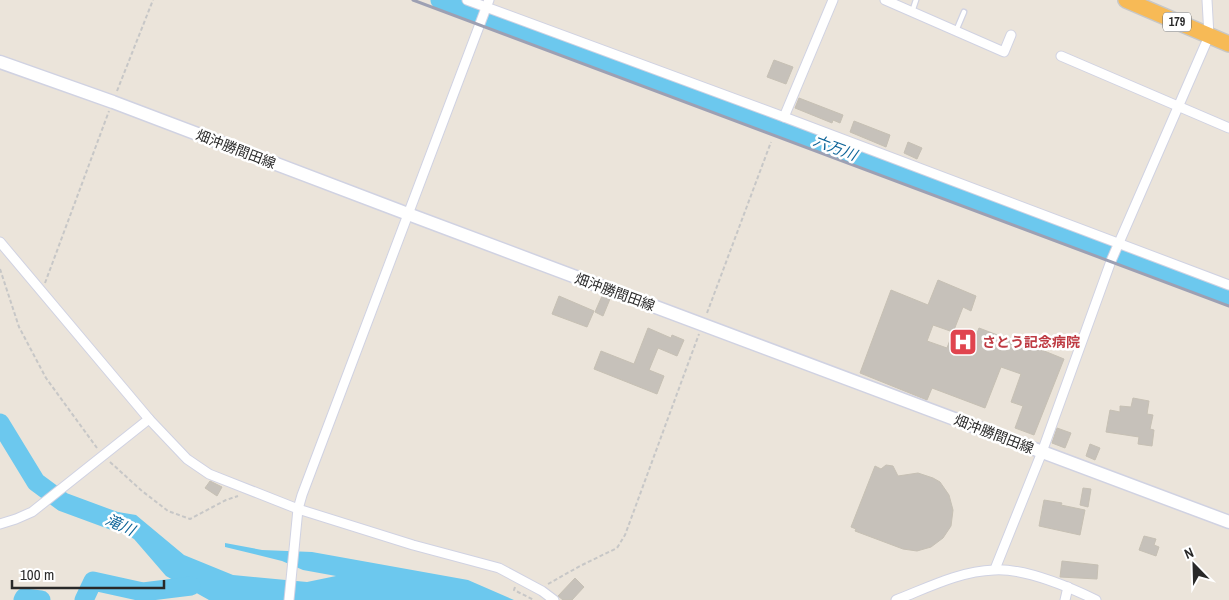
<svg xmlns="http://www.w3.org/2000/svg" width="1229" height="600" viewBox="0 0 1229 600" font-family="'Archivo Narrow','Noto Sans JP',sans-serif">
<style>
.water{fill:#6cc8ee}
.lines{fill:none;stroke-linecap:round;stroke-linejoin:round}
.river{stroke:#6cc8ee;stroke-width:19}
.building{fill:#c6c1ba;stroke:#c6c0b4;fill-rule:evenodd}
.service-casing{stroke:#d0d2e2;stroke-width:7}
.minor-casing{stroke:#d0d2e2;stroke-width:11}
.secondary-casing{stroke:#d0d2e2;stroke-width:15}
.trunk-casing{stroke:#c7c7c7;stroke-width:18}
.path{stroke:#c7c7c7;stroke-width:2;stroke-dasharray:4 2.5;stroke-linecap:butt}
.service{stroke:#fff;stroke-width:4.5}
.minor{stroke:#fff;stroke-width:9}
.secondary{stroke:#fff;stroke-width:12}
.trunk{stroke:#f7ba56;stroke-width:15}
.rail{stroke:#9da0b3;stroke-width:3}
.labels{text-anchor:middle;stroke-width:5;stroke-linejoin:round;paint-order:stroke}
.shield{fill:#fff;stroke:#696969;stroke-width:1}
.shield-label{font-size:12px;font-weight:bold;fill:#292929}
.street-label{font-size:14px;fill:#292929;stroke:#fff}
.health-label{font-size:14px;font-weight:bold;fill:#be3a42;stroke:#fff;text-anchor:start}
.water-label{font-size:15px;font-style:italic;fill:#0d6498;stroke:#fff}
</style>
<rect width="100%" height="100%" fill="#ebe4da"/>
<polygon class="water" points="100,509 136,515 184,555 233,575 307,582 336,576 303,570 282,561 225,547 225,543 262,550 312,552 468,580 514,600 209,600 166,576 134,539 117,529 93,521"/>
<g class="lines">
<g class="river">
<polyline points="440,0 1229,296"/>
<polyline points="0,423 36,482 63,502 120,523"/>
<polyline points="23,600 24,598 41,600"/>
<polyline points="84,600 93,581 143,592 191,586"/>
</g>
</g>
<g class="building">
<polygon points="774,60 793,67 786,84 767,77"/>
<polygon points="799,98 843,115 840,123 833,120 832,123 795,108"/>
<polygon points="854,121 890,135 886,147 850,132"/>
<polygon points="908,142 922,148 917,159 904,153"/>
<path d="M938,280L976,296L971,311L963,307L954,330L975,338L979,328L1016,342L1018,338L1033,344L1032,346L1064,359L1034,435L1015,428L1023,406L1011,402L1021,374L1001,367L985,408L932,388L927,400L860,373L891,290L928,305ZM933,325L953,332L947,348L927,341Z"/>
<polygon points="559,296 594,311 587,327 552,314"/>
<polygon points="602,296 610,299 603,316 595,312"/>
<polygon points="648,328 671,338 672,335 684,340 677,356 658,348 649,370 664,376 657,394 594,369 601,351 634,364"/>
<polygon points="1133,398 1149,401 1147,414 1153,415 1150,429 1154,430 1152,446 1138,444 1139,437 1106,432 1110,410 1120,412 1120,406 1131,407"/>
<polygon points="1057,428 1071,433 1065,448 1052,443"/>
<polygon points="1090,444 1100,448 1095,460 1086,456"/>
<polygon points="886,465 893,466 898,476 918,473 933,478 940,482 949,495 953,510 951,526 943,538 931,547 917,551 903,549 855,531 856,529 851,527 875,466 881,469"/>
<polygon points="210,481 222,487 217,496 205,488"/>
<polygon points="1083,488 1091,489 1088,507 1080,505"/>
<polygon points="1044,500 1062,503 1061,505 1085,510 1080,535 1039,526"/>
<polygon points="1144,536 1156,539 1154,545 1159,547 1156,556 1139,550"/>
<polygon points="1062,561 1098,565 1097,579 1060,577"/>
<polygon points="575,578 584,587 572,600 563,600 558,596"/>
</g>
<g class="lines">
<defs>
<g id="service">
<polyline points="912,12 916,0"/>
<polyline points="956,31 964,12"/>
</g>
<g id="minor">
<polyline points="467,0 784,117 1229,285"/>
<polyline points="885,0 1004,52 1011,35"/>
<polyline points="1061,56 1229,128"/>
<polyline points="784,117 833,0"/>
<polyline points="0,242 149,419 187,459 209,474 298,509 413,545 499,568 542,591 554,600"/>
<polyline points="0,524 16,519 32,512 149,419"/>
<polyline points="995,569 1042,452 1111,261 1209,36 1207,0"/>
<polyline points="289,600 298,509 302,495 489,0"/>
<path d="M896,600C927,588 960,571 994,570C1024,568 1069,587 1096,600"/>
<polyline points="1065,600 1068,587"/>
</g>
<polyline id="secondary" points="0,62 113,102 408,214 1229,522"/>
<polyline id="trunk" points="1126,0 1229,44"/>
</defs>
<use href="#service" class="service-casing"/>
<use href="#minor" class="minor-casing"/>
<use href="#secondary" class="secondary-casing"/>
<use href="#trunk" class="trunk-casing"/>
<g class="path">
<polyline points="117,91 153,0"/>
<polyline points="0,269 19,327 46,378 97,448"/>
<polyline points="45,283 109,111"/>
<polyline points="707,313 771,142"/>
<polyline points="110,462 142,491 168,511 190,519 226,500 238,496"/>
<polyline points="548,584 580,566 617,548 625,535 699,334"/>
<polyline points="515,587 514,590 534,600"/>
</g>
<use href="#service" class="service"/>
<use href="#minor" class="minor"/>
<use href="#secondary" class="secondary"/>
<use href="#trunk" class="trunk"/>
<polyline class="rail" points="413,0 1229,306"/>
</g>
<defs>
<symbol id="hospital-square" viewBox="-11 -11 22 22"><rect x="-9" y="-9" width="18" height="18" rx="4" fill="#e0444e" stroke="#fff"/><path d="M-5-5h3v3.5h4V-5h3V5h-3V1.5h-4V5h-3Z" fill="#fff"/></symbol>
</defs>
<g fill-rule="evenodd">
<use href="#hospital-square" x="947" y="326" width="32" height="32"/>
</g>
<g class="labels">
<rect class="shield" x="1163" y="12.5" width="28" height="19" rx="4"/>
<g class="shield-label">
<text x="1177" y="26">179</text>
</g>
<g class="street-label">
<text transform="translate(236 149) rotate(21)" y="5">畑沖勝間田線</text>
<text transform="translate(615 292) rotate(20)" y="5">畑沖勝間田線</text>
<text transform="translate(994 434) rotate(21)" y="5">畑沖勝間田線</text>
</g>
<g class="health-label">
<text x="982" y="347">さとう記念病院</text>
</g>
<g class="water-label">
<text transform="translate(835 148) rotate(21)" y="5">六万川</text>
<text transform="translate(120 525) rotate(25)" y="5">滝川</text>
</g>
</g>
<g transform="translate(1194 565) rotate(337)" stroke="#ffffff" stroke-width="4" paint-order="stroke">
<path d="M0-4L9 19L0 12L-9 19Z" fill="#292929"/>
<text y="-8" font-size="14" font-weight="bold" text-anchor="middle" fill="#292929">N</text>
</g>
<path d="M12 580v8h152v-8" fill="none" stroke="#292929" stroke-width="2.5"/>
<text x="20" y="580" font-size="15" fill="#292929" stroke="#ffffff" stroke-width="4" paint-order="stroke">100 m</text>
</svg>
